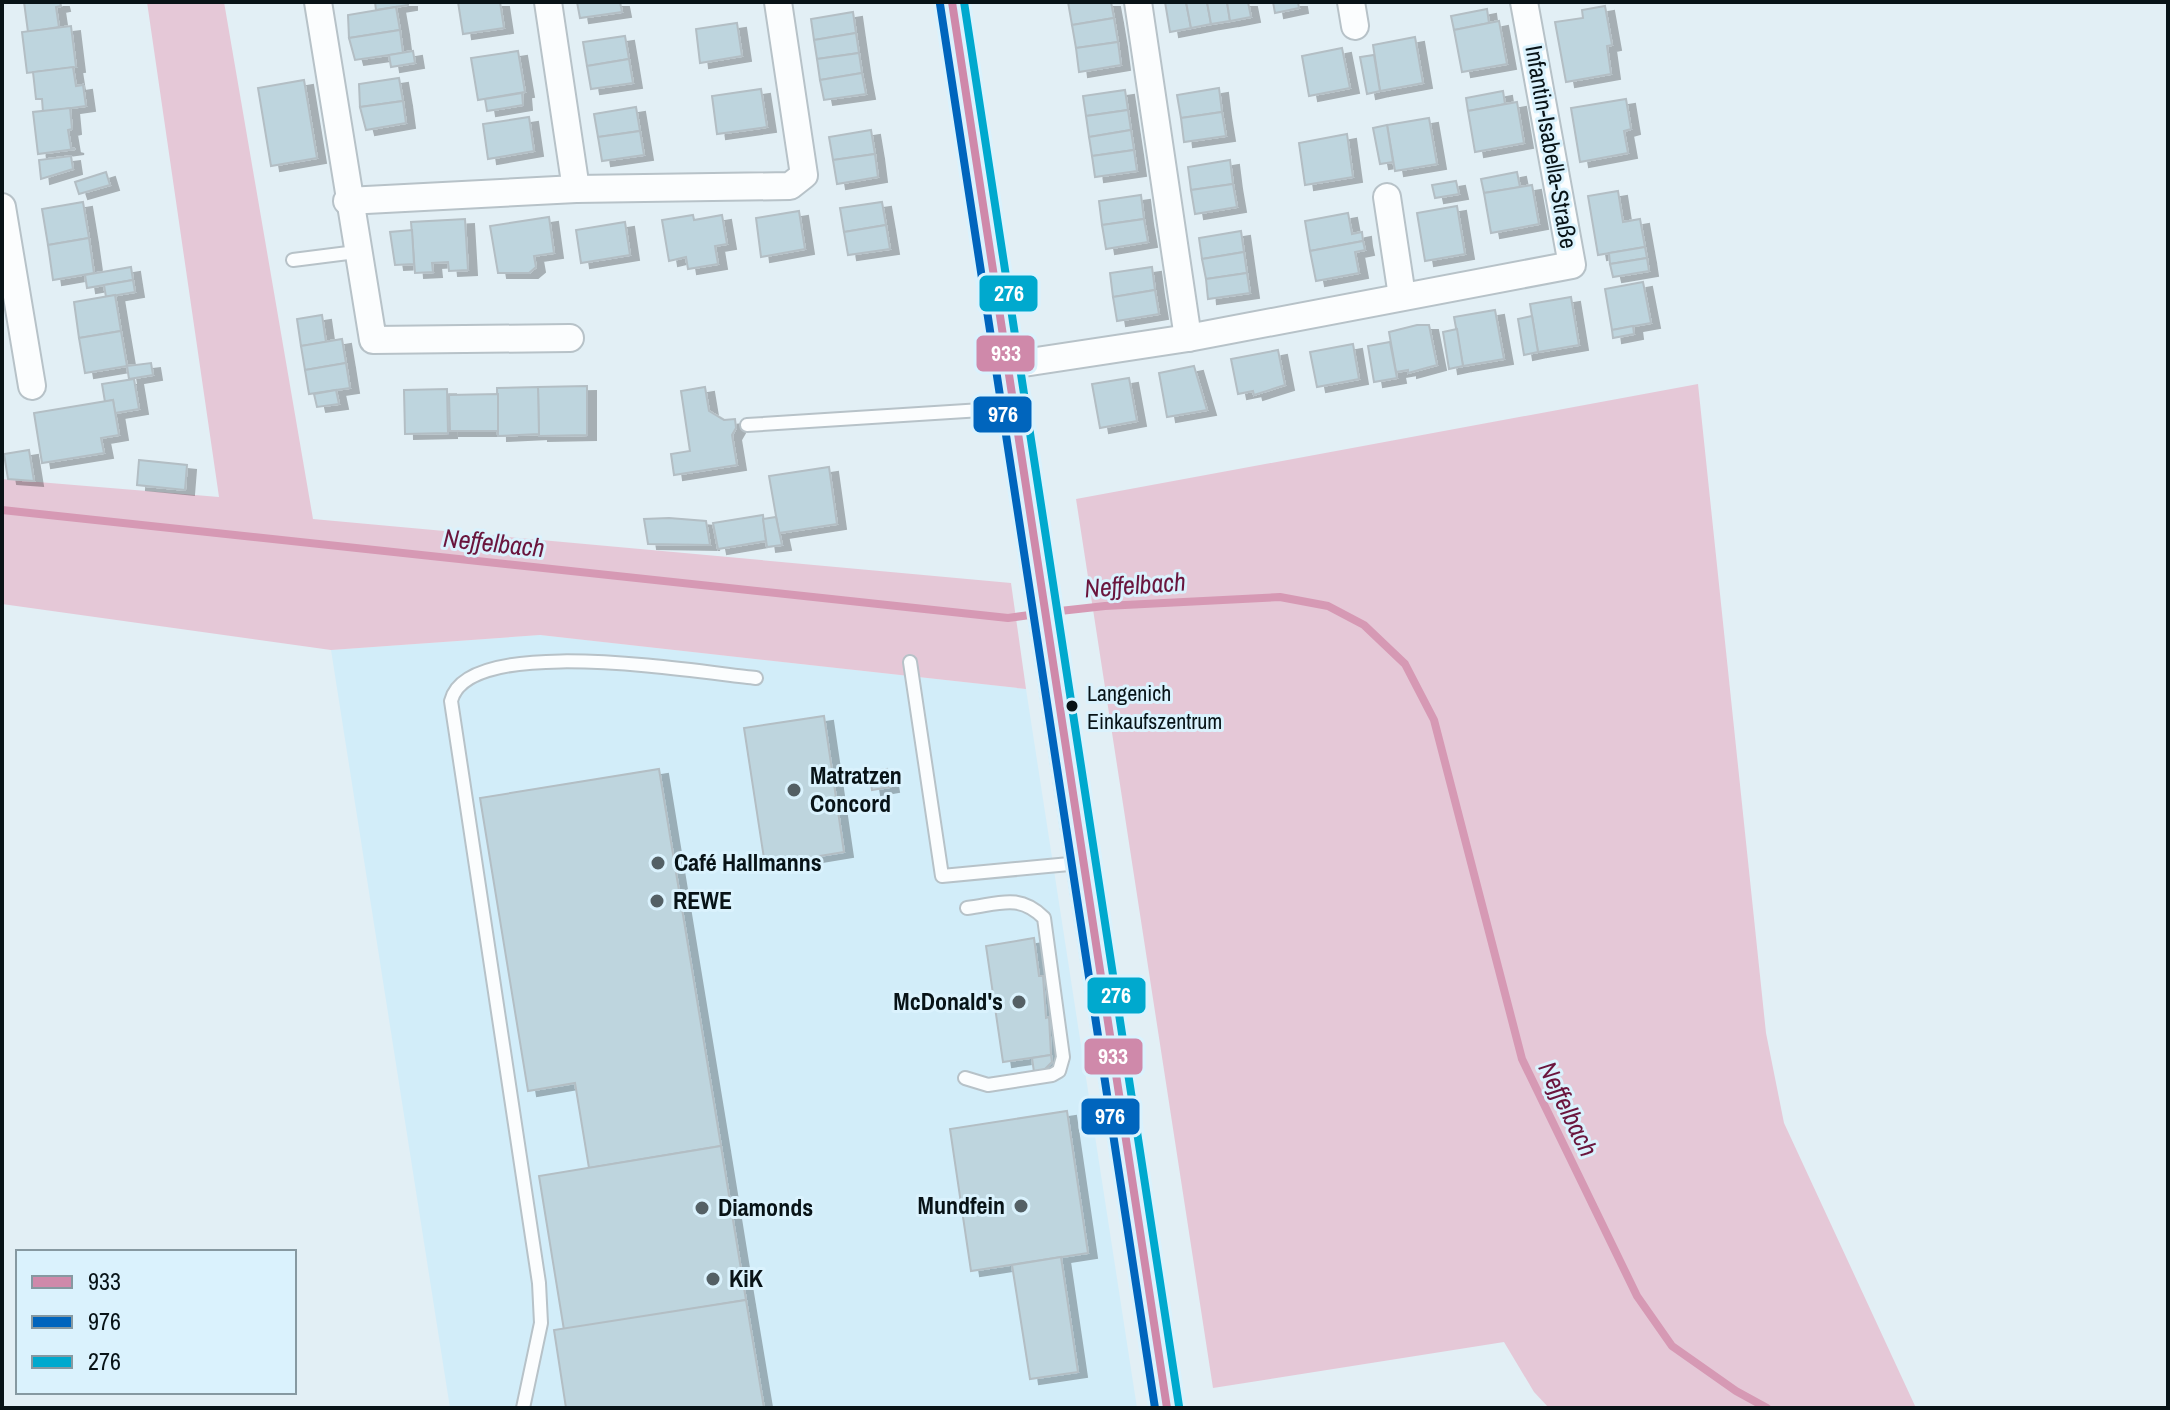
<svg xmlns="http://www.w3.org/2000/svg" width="2170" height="1410" viewBox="0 0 2170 1410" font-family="'Archivo Narrow',sans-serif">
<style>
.built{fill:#d2edf9}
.green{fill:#e5c8d7}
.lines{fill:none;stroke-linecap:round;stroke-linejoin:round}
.stream{stroke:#d699b4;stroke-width:8}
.building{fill:#bed5de;stroke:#b3bec4;stroke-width:2;filter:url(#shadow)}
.service-casing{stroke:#b7c2c8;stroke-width:16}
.minor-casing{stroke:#b7c2c8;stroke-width:30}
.tertiary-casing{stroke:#b7c2c8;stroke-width:36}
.service{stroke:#fbfdfe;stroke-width:12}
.minor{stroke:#fbfdfe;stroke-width:26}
.tertiary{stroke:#fbfdfe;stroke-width:32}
.bus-1-casing{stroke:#daf2fd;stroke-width:14}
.bus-2-casing{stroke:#daf2fd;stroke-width:14}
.bus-3-casing{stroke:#daf2fd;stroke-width:14}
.bus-1{stroke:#cf89aa;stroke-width:8}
.bus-2{stroke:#0065bd;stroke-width:8}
.bus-3{stroke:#00a9ce;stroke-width:8}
.bus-dot{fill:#081317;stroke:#daf2fd;stroke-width:3}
.poi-dot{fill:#546065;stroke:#daf2fd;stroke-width:3}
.labels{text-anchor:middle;stroke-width:6;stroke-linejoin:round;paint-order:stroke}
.bus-label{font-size:22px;fill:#081317;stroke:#daf2fd;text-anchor:start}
.street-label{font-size:24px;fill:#081317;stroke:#daf2fd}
.poi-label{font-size:24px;font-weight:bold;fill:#081317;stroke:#daf2fd;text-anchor:start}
.water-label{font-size:26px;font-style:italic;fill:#6a153d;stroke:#daf2fd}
.line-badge{stroke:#daf2fd;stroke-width:3}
.badge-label{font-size:22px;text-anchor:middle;font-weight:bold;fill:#fff}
</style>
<defs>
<filter id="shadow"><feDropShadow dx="9" dy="5" stdDeviation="0" flood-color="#0004"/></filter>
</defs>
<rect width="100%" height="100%" fill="#e2eff5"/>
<polygon class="built" points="540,635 1026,689 1137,1408 450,1408 331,650"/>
<g class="green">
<polygon points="147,2 224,2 313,519 1011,583 1026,689 540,635 331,650 2,604 2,479 219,497"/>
<polygon points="1698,384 1766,1033 1784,1123 1916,1408 1549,1408 1534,1392 1504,1342 1213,1388 1076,499"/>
</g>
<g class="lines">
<g class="stream">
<polyline points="2,510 1008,618 1037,614"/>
<polyline points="1051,612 1105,606 1280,597 1328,606 1364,625 1405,664 1434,720 1522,1059 1637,1296 1672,1346 1736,1391 1767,1408"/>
</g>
</g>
<g class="building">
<polygon points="24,2 60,2 61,6 56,7 59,27 28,32"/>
<polygon points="375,2 408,2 408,5 376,10"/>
<polygon points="458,2 500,2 504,28 463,34"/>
<polygon points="577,2 620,2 622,12 580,18"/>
<polygon points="1068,2 1111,2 1114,18 1072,25"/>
<polygon points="1165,2 1186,2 1191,28 1170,32"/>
<polygon points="1186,2 1207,2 1211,24 1191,28"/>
<polygon points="1207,2 1227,2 1230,21 1211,24"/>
<polygon points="1227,2 1248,2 1251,17 1230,21"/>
<polygon points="1273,2 1298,2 1299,8 1275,13"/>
<polygon points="1605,6 1612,45 1607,46 1611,74 1566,82 1555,22 1583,18 1582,10"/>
<polygon points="396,7 400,30 349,38 348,15"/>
<polygon points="1487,9 1489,23 1454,30 1451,16"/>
<polygon points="853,12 856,33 814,40 811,19"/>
<polygon points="1114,18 1118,42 1076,48 1072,25"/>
<polygon points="1499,21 1507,64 1462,72 1454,30"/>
<polygon points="737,23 742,56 700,63 696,29"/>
<polygon points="71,26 76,67 27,73 22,32"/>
<polygon points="400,30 403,53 355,60 349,38"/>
<polygon points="856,33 859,53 817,59 814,40"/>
<polygon points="625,36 629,59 587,66 583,42"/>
<polygon points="1415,37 1423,83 1380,91 1373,45"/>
<polygon points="1118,42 1121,65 1079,72 1076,48"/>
<polygon points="1342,48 1350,88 1309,96 1302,56"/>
<polygon points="413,51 415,63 391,67 389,55"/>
<polygon points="518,51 525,92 478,100 471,58"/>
<polygon points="859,53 862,73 820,80 817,59"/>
<polygon points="1374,55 1380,91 1367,94 1360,57"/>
<polygon points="629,59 633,83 591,89 587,66"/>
<polygon points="73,67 76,86 83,85 86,106 43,112 42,99 36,99 33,72"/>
<polygon points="862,73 866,94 824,100 820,80"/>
<polygon points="399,78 403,101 360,107 359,84"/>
<polygon points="304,80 317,158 271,166 258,88"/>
<polygon points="1219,88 1222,112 1181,118 1177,95"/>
<polygon points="761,89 767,127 717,134 712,96"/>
<polygon points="1125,90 1128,110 1086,116 1083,96"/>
<polygon points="1503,91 1505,104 1468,111 1466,98"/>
<polygon points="522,93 523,105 487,111 485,99"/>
<polygon points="1626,99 1631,129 1624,131 1628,153 1580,162 1571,108"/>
<polygon points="403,101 406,123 366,130 360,107"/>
<polygon points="1517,102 1524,143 1475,152 1468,111"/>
<polygon points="636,107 640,131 598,137 594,114"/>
<polygon points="70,108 72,129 68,130 71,148 75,149 38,154 33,112"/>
<polygon points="1128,110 1131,130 1089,137 1086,116"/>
<polygon points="1222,112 1226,136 1184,142 1181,118"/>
<polygon points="529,117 534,151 488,159 483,124"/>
<polygon points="1429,118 1437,164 1395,171 1387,125"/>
<polygon points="1387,125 1393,162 1380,164 1373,128"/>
<polygon points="871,130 875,154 833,160 829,137"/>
<polygon points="1131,130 1134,150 1092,156 1089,137"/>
<polygon points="640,131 644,155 602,161 598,137"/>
<polygon points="1347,134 1353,177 1305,185 1299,143"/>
<polygon points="1134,150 1137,171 1095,177 1092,156"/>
<polygon points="875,154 878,177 837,184 833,160"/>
<polygon points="71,156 73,169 41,179 39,160"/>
<polygon points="1230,160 1233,184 1191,190 1188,167"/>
<polygon points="106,172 110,185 79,194 75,182"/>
<polygon points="1517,172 1520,187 1484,193 1481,179"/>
<polygon points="1456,181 1459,194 1435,198 1432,185"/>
<polygon points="1233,184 1237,207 1195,214 1191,190"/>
<polygon points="1532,185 1539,224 1491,233 1484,193"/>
<polygon points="1618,191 1623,222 1640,219 1645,247 1598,255 1588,196"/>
<polygon points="1141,195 1144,219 1102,225 1099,201"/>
<polygon points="83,202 89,238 48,245 42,209"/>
<polygon points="882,202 886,225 844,232 840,208"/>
<polygon points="1457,206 1465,254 1425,261 1417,213"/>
<polygon points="799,211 805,249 761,257 756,218"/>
<polygon points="1348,213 1352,234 1362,232 1363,241 1310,251 1305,221"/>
<polygon points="693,215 694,220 722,215 727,244 715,246 718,264 688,269 686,257 669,261 662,220"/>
<polygon points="549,217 554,253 534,256 536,267 529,273 498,273 490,226"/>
<polygon points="465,219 468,270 449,271 448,262 432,263 433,272 415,273 411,222"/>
<polygon points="1144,219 1148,242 1106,249 1102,225"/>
<polygon points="625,222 630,255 581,263 576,230"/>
<polygon points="886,225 890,249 848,255 844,232"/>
<polygon points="412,230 414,264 395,265 390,232"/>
<polygon points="1241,231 1244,252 1202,259 1199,238"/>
<polygon points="89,238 94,273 53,280 48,245"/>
<polygon points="1363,241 1365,250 1355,252 1359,273 1316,281 1310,251"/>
<polygon points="1645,247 1647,258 1610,264 1609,253"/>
<polygon points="1244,252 1247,273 1206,279 1202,259"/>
<polygon points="1647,258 1649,271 1613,277 1610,264"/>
<polygon points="131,267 133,280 87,288 85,275"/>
<polygon points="1152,267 1155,290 1113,297 1110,273"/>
<polygon points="1247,273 1250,293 1208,299 1206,279"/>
<polygon points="133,280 135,292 106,297 104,285"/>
<polygon points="1643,282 1651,323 1612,330 1605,289"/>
<polygon points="1155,290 1159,314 1117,321 1113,297"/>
<polygon points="115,295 121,331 79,338 74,302"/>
<polygon points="1571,297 1579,345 1538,352 1530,304"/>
<polygon points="1495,310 1504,359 1463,366 1454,317"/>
<polygon points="322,315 326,342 301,346 297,319"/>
<polygon points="1532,316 1538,352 1524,355 1518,319"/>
<polygon points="1417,325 1429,325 1437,365 1408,373 1408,370 1396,372 1389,332"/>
<polygon points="1633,326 1634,334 1613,338 1612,330"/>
<polygon points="1457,329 1463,366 1449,369 1443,332"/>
<polygon points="121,331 127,366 85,373 79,338"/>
<polygon points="342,339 346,363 305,370 301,346"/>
<polygon points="1390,342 1397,378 1374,382 1368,346"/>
<polygon points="1353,344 1359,379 1317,387 1310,352"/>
<polygon points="1278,350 1285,385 1254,395 1253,391 1238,394 1231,359"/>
<polygon points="151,363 153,375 129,379 127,366"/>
<polygon points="346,363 350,388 309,394 305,370"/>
<polygon points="1194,366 1207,410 1167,417 1159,373"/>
<polygon points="1129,378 1137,421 1100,428 1092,384"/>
<polygon points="134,379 139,409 115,413 113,400 105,402 102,384"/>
<polygon points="587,386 587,435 539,436 538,387"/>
<polygon points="538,387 539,434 498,436 497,388"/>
<polygon points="705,387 709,411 724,420 735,419 736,428 732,435 737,465 674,475 671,454 690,451 681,391"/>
<polygon points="447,389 448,433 405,434 404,390"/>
<polygon points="336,390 339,404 317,407 314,394"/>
<polygon points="498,394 498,431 450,431 449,395"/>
<polygon points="113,400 119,435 101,438 104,453 42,463 34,413"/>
<polygon points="29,450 34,481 8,479 4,454"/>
<polygon points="139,460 187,465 185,490 137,485"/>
<polygon points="829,467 837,524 779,533 769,476"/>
<polygon points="763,515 766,541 718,549 713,523"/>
<polygon points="776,517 782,545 767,547 763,519"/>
<polygon points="669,518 706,521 710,545 648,544 644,519"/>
<polygon points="824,716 844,852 765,865 744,728"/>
<polygon points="659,769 721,1146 589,1168 575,1083 528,1091 480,798"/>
<polygon points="887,769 890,787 872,790 869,772"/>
<polygon points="1034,938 1039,976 1043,976 1046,1018 1049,1017 1051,1055 1003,1062 986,946"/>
<polygon points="1051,1055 1052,1062 1043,1071 1034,1072 1032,1058"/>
<polygon points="1067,1111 1088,1253 971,1271 950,1129"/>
<polygon points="721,1146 746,1300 564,1330 539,1176"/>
<polygon points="1061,1257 1078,1372 1030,1379 1012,1265"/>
<polygon points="746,1300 764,1408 566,1408 554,1330"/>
</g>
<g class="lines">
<defs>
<g id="service">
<polyline points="293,260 356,252"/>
<polyline points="747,425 1013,408"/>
<polyline points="910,662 942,876 1080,863"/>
<path d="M965,1078L988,1085L1052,1075L1059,1071L1063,1057L1044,918C1019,893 999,904 967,908"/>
<path d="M523,1408L541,1323L539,1283L451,701C467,632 701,673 756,678"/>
</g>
<g id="minor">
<polyline points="318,2 373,340 570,338"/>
<polyline points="548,2 576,189"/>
<polyline points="1138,2 1188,338"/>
<polyline points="1351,2 1355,26"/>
<polyline points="1387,197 1402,296"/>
<polyline points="347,201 576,189 790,186 804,175 778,2"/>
<polyline points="2,207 32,386"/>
<polyline points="1010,365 1188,338 1572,265 1524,2"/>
</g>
<path id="tertiary" d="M952,2C1026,470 1092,940 1167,1408"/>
</defs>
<use href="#service" class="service-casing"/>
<use href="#minor" class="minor-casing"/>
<use href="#tertiary" class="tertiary-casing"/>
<use href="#service" class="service"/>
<use href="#minor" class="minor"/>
<use href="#tertiary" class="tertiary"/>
<defs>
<polyline id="bus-1" points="952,2 1167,1408"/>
<polyline id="bus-2" points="940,4 1155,1408"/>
<polyline id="bus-3" points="964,2 1179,1406"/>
</defs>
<use href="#bus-1" class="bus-1-casing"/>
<use href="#bus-2" class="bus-2-casing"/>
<use href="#bus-3" class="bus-3-casing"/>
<use href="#bus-1" class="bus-1"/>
<use href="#bus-2" class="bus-2"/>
<use href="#bus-3" class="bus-3"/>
</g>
<circle class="bus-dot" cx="1072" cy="706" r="7"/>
<g class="poi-dot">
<circle cx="794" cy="790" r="8"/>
<circle cx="658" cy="863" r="8"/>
<circle cx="657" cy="901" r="8"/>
<circle cx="1019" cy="1002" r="8"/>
<circle cx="1021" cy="1206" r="8"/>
<circle cx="702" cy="1208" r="8"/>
<circle cx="713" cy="1279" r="8"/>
</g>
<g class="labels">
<g class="bus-label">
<text x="1087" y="701">Langenich<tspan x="1087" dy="28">Einkaufszentrum</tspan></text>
</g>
<g class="street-label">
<text transform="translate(1551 147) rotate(80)" y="8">Infantin-Isabella-Straße</text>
</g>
<g class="poi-label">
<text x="810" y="784">Matratzen<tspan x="810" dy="28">Concord</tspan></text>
<text x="674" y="871">Café Hallmanns</text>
<text x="673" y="909">REWE</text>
<text x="1003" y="1010" text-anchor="end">McDonald's</text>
<text x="1005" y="1214" text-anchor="end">Mundfein</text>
<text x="718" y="1216">Diamonds</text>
<text x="729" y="1287">KiK</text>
</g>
<g class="water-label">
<text transform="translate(494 543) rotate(6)" y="9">Neffelbach</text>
<text transform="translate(1135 585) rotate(-4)" y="9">Neffelbach</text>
<text transform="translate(1568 1109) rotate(64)" y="9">Neffelbach</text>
</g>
</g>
<g class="line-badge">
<rect x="978" y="274" width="61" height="39" rx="8" fill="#00a9ce"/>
<rect x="975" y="334" width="61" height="39" rx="8" fill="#cf89aa"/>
<rect x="972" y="395" width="61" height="39" rx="8" fill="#0065bd"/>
<rect x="1086" y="976" width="61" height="39" rx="8" fill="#00a9ce"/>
<rect x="1083" y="1037" width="61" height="39" rx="8" fill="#cf89aa"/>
<rect x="1080" y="1097" width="61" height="39" rx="8" fill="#0065bd"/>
</g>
<g class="badge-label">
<text x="1009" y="301">276</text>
<text x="1006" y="361">933</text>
<text x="1003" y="422">976</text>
<text x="1116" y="1003">276</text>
<text x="1113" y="1064">933</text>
<text x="1110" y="1124">976</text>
</g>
<rect width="2170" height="1410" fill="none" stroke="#081317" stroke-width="8"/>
<rect x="16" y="1250" width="280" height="144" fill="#daf2fd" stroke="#8699a1" stroke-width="2"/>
<rect x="32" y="1276" width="40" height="12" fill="#cf89aa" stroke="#8699a1" stroke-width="2"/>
<text x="88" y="1290" font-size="24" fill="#081317">933</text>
<rect x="32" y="1316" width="40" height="12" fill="#0065bd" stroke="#8699a1" stroke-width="2"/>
<text x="88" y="1330" font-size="24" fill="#081317">976</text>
<rect x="32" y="1356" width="40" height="12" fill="#00a9ce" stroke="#8699a1" stroke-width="2"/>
<text x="88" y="1370" font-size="24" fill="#081317">276</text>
</svg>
